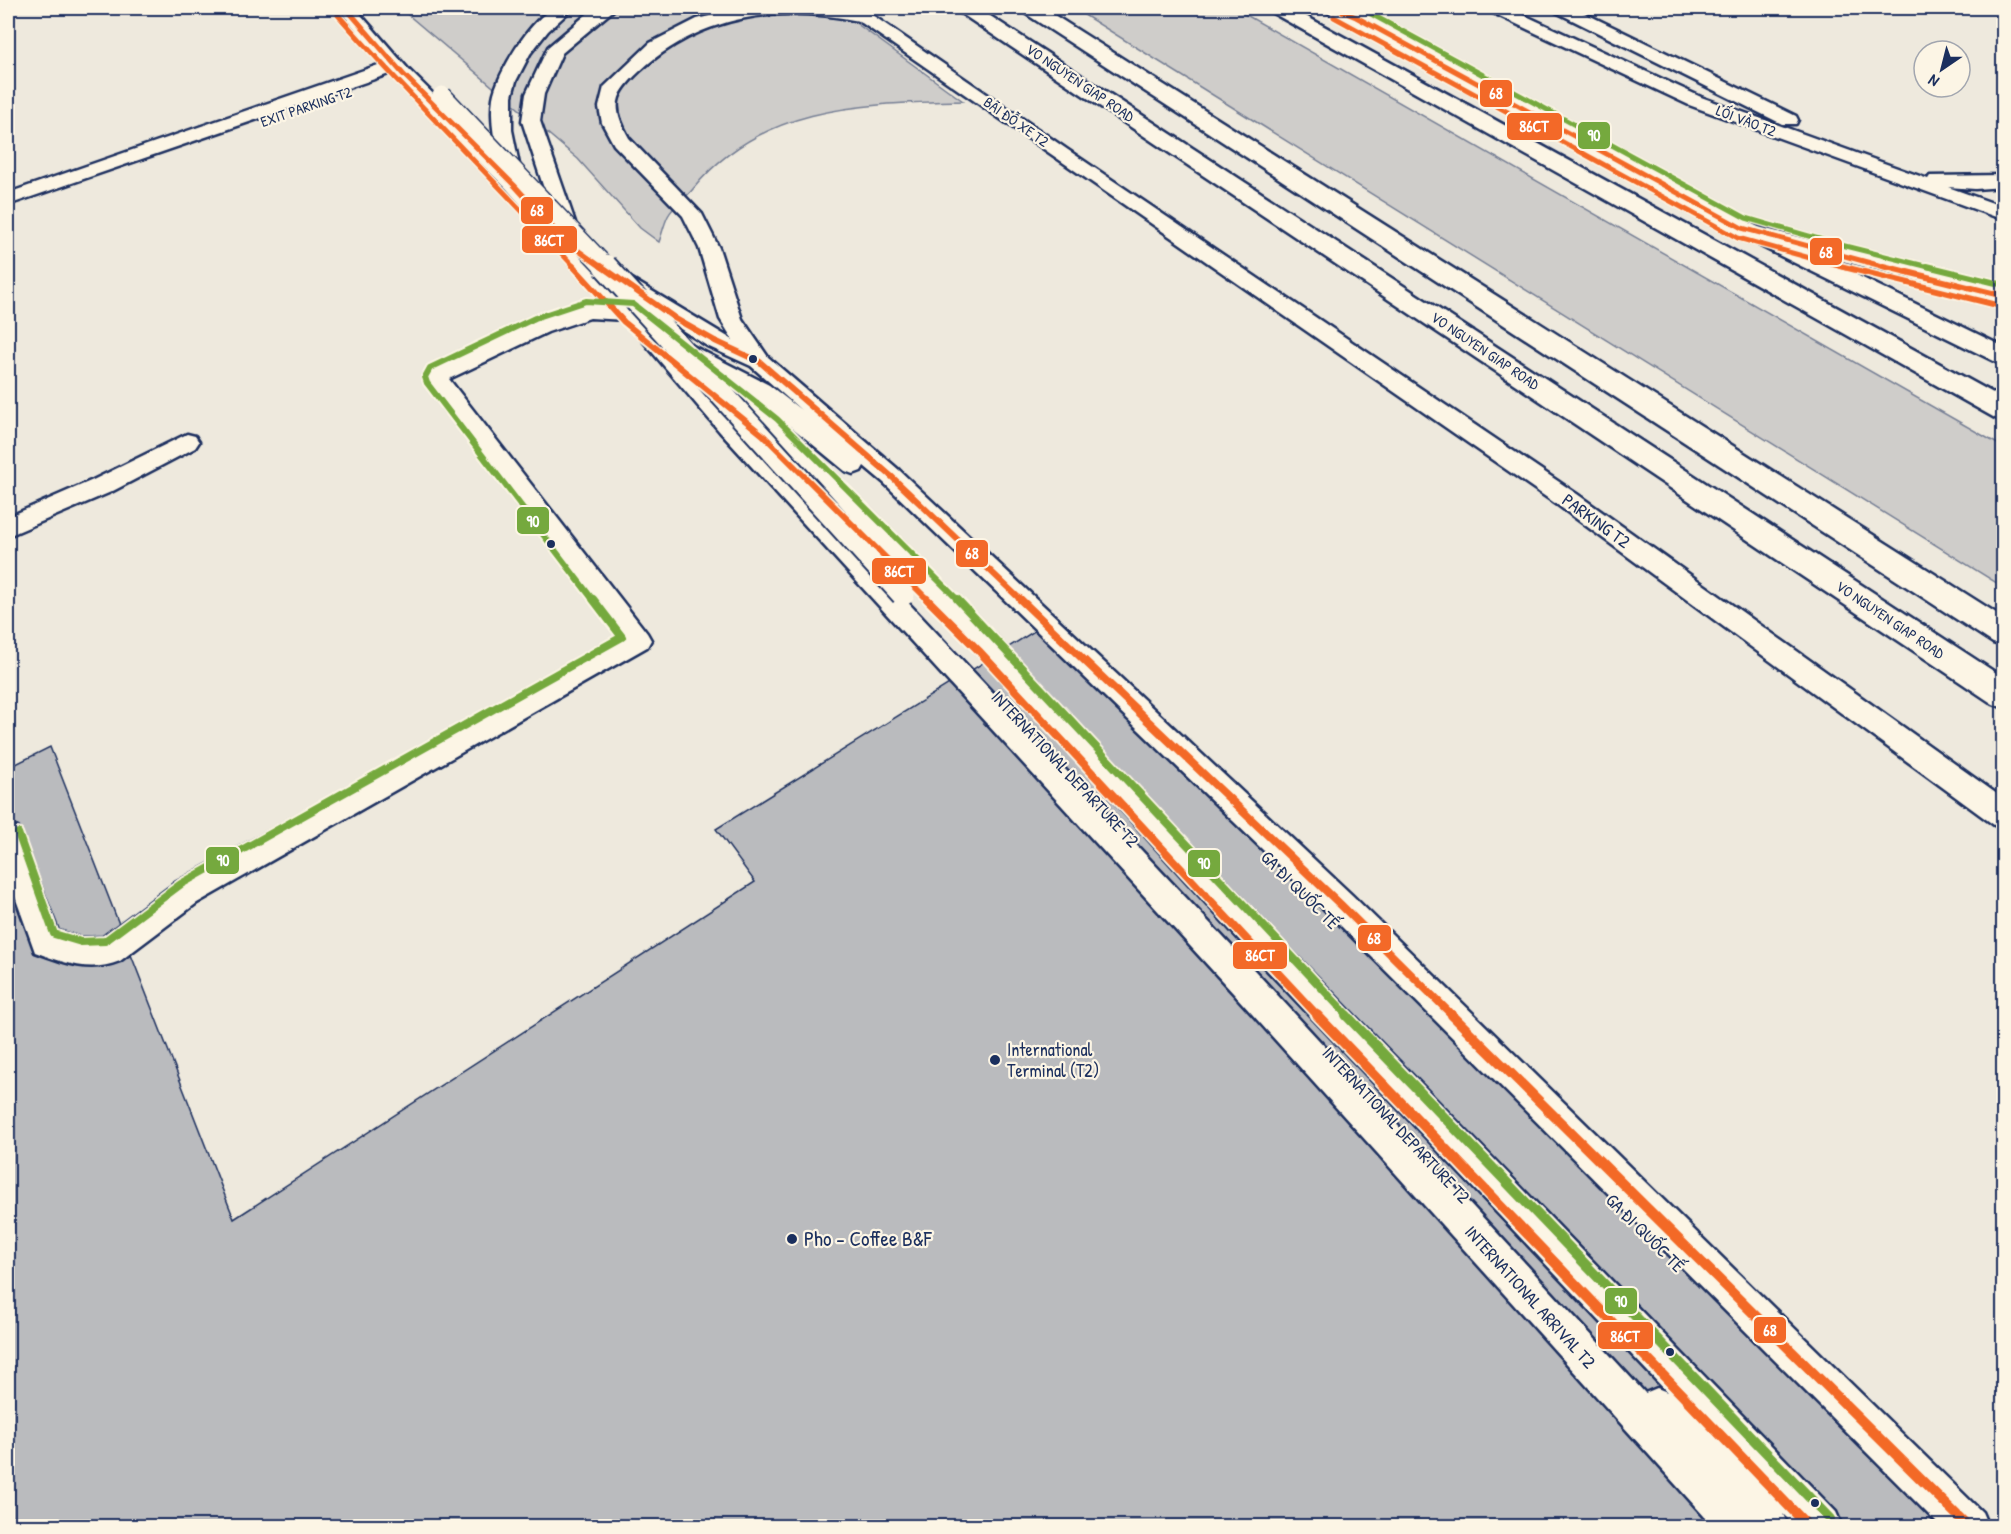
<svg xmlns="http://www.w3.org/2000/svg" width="2011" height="1534" viewBox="0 0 2011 1534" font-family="'Patrick Hand',sans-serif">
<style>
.green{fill:#cfcdca;stroke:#757e94;stroke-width:1.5}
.building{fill:#babbbe;stroke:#1b2f5e;stroke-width:1.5}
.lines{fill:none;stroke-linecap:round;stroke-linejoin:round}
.lane-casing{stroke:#1b2f5e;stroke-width:5}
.secondary-casing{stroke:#1b2f5e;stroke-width:5}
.highway-casing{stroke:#1b2f5e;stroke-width:5}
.lane{fill:#fcf5e5;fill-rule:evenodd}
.secondary{fill:#fcf5e5;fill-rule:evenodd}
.highway{fill:#fcf5e5;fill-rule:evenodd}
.lane-bridge-far1-casing{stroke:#1b2f5e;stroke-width:22;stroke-linecap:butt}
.lane-bridge-casing{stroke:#1b2f5e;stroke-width:27;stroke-linecap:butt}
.lane-bridge-far1{stroke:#fcf5e5;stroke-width:19}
.lane-bridge{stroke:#fcf5e5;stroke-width:23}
.bus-1-far3-casing{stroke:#fcf5e5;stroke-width:8}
.bus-1-far2-casing{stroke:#fcf5e5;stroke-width:10}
.bus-1-far1-casing{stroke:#fcf5e5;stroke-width:12}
.bus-1-casing{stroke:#fcf5e5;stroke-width:14}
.bus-2-far3-casing{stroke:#fcf5e5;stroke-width:8}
.bus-2-far2-casing{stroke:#fcf5e5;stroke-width:10}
.bus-2-far1-casing{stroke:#fcf5e5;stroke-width:12}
.bus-2-casing{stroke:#fcf5e5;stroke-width:14}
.bus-3-far3-casing{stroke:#fcf5e5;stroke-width:8}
.bus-3-far2-casing{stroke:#fcf5e5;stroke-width:10}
.bus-3-far1-casing{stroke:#fcf5e5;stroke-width:12}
.bus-3-casing{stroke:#fcf5e5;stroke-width:14}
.bus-1-far3{stroke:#f36928;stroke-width:5}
.bus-1-far2{stroke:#f36928;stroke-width:6}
.bus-1-far1{stroke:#f36928;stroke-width:8}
.bus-1{stroke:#f36928;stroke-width:10}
.bus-2-far3{stroke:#f36928;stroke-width:5}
.bus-2-far2{stroke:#f36928;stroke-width:6}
.bus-2-far1{stroke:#f36928;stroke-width:8}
.bus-2{stroke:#f36928;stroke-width:10}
.bus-3-far3{stroke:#75a93e;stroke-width:5}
.bus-3-far2{stroke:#75a93e;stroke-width:6}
.bus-3-far1{stroke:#75a93e;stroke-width:8}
.bus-3{stroke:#75a93e;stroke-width:10}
.bus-dot{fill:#1b2f5e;stroke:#fcf5e5;stroke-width:2}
.labels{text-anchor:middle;stroke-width:4.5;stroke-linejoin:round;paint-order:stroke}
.far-street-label{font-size:15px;fill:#1b2f5e;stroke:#fcf5e5}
.street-label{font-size:18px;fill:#1b2f5e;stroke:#fcf5e5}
.poi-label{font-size:18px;fill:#1b2f5e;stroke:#fcf5e5;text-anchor:start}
.near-poi-label{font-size:21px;fill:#1b2f5e;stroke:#fcf5e5;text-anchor:start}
.line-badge{stroke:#fcf5e5;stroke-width:2}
.badge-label{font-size:16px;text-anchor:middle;font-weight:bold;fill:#fff}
</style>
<rect width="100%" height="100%" fill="#eee9dd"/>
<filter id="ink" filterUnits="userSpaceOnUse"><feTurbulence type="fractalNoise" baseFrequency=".0167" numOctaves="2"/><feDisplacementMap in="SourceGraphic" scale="12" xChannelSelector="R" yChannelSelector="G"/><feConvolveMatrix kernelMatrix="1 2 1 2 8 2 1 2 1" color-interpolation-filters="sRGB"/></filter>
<g filter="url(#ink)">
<g class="green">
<path d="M400,8H835L963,101C863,104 762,104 693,189C686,198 673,206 668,216C664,224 662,234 659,242L640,228L578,159Z"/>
<polygon points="1073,8 1234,8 2003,447 2003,587"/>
</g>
<polygon class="building" points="1057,617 1987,1526 8,1526 8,768 50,747 234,1219 755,882 716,829"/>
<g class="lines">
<defs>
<g id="lane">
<path d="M338,8H355L409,70L498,158C494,138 490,118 493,98C497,74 531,17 555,8C559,6 568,8 573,8L548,31L530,54L516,81L512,96V130L523,184L553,216L522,121L526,94L548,47L593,9L616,8L562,53L544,94L540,121L575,222L572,226L564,228L615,283L618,279L625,277L632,279L733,340L720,319L699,248L683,216L614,145L602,123L599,107L604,87L650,43L697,19L743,8H862L1068,150L1577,494L2004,799V829L1994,825L1559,506L859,21C780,4 701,15 640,71C614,95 611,106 629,138L702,214L719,248L742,319L768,357L899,470L1352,895L1982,1512L1988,1526H1940L1330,915L883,482L864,466L861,471L853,474L845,471L753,395L682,359L736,420L1256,972L1645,1393L1657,1388L1667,1392L1265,968L978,652L762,433L720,398L717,393L720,388L728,385L736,388L778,421L996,636L1287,946L1836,1512L1842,1526H1795L1783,1514L1788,1526H1713L1234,994L720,432L625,320L590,318L548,332L449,379L647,633L651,640L647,647L197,903L120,961C90,973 64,963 35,952L8,877V824L18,828L58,931L80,938L103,937L175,883L621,637L424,377L427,372L532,322L589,304L612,306L507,189L392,73L8,205V193L384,63ZM623,292L707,346L751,366L801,410L769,385L685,342L677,340L668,343Z"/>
<polygon points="1489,8 1509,8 1701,97 1928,179 1930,176 2004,175 2004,187 1975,189 1948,187 2004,207 2004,220 1689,105 1491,12"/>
<polygon points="1554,8 1574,8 1796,116 1798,120 1796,124 1782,124 1556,12"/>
<polygon points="1750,225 2004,289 2004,303 1743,235 1740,231 1743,227"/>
<polygon points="187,434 195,436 199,442 195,448 111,492 8,536 8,517 93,480"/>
</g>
<g id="secondary">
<polygon points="956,8 978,8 2004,678 2004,708 1993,704 959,12"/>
<polygon points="1330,8 1353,8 1750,223 2004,347 2004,366 1734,233 1332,12"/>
</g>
<g id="highway">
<polygon points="1021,8 1043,8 2004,618 2004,646 1993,643 1023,12"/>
<polygon points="1269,8 1291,8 2004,399 2004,420 1995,418 1271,12"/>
<path d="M1324,8C1338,7 1356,5 1366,17L1363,21H1349L1327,12Z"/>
</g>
</defs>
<use href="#lane" class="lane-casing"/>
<use href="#secondary" class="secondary-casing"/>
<use href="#highway" class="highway-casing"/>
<use href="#lane" class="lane"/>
<use href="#secondary" class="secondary"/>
<use href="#highway" class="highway"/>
<defs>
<polyline id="lane-bridge-far1" points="442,96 606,268"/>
<polyline id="lane-bridge" points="605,266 903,594"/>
</defs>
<use href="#lane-bridge-far1" class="lane-bridge-far1-casing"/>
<use href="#lane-bridge" class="lane-bridge-casing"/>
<use href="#lane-bridge-far1" class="lane-bridge-far1"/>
<use href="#lane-bridge" class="lane-bridge"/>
<defs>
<g id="bus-1-far3">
<polyline points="346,8 403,74 514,185 565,241 603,268"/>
<polyline points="1334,8 1356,17 1742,228 1889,268"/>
</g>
<g id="bus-1-far2">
<polyline points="601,266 676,319 715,341 760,362 891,476 1022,601"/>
<polyline points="1883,266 2004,296"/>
</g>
<polyline id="bus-1-far1" points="1020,599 1341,905 1453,1016"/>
<polyline id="bus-1" points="1452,1015 1968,1526"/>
<g id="bus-2-far3">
<path d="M338,15C414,102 497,182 575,268"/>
<polyline points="1334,17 1738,238 1846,268"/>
</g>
<g id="bus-2-far2">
<polyline points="573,266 624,322 763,435 929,601"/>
<polyline points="1840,266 2001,306"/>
</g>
<polyline id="bus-2-far1" points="927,599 979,651 1318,1016"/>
<polyline id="bus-2" points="1317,1015 1808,1526"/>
<polyline id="bus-3-far3" points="1360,8 1746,218 1833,243 1933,268"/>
<g id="bus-3-far2">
<polyline points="1927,266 2004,285"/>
<polyline points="594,601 427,383 425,377 430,368 535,318 586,301 633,304 777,419 959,601"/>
</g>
<g id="bus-3-far1">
<polyline points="957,599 1348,1016"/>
<polyline points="18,833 54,934 81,942 105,941 181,884 622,637 593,599"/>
</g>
<polyline id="bus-3" points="1346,1015 1830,1519"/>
</defs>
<use href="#bus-1-far3" class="bus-1-far3-casing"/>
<use href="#bus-1-far2" class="bus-1-far2-casing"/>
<use href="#bus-1-far1" class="bus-1-far1-casing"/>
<use href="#bus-1" class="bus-1-casing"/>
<use href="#bus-2-far3" class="bus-2-far3-casing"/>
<use href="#bus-2-far2" class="bus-2-far2-casing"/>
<use href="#bus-2-far1" class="bus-2-far1-casing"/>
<use href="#bus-2" class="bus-2-casing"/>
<use href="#bus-3-far3" class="bus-3-far3-casing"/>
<use href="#bus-3-far2" class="bus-3-far2-casing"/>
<use href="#bus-3-far1" class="bus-3-far1-casing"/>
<use href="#bus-3" class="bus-3-casing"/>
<use href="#bus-1-far3" class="bus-1-far3"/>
<use href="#bus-1-far2" class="bus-1-far2"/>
<use href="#bus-1-far1" class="bus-1-far1"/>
<use href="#bus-1" class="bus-1"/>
<use href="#bus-2-far3" class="bus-2-far3"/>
<use href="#bus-2-far2" class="bus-2-far2"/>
<use href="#bus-2-far1" class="bus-2-far1"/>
<use href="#bus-2" class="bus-2"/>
<use href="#bus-3-far3" class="bus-3-far3"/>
<use href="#bus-3-far2" class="bus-3-far2"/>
<use href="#bus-3-far1" class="bus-3-far1"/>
<use href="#bus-3" class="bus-3"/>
</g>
</g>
<g class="bus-dot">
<circle cx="753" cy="359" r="5"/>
<circle cx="551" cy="544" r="5"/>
<circle cx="995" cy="1060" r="6"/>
<circle cx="792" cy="1239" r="6"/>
<circle cx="1670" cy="1352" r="5"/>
<circle cx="1815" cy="1503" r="5"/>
</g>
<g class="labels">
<g class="far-street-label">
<text transform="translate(1080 83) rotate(34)" y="5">VO NGUYEN GIAP ROAD</text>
<text transform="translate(306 107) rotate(-19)" y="5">EXIT PARKING T2</text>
<text transform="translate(1746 121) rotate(21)" y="5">LỐI VÀO T2</text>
<text transform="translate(1016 122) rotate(35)" y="5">BÃI ĐỖ XE T2</text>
<text transform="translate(1485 351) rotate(34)" y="5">VO NGUYEN GIAP ROAD</text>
<text transform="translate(1890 620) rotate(34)" y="5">VO NGUYEN GIAP ROAD</text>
</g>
<g class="street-label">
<text transform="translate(1596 521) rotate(36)" y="6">PARKING T2</text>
<text transform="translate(1065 769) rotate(47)" y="6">INTERNATIONAL DEPARTURE T2</text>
<text transform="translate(1300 890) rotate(45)" y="6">GA ĐI QUỐC TẾ</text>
<text transform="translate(1396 1125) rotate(47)" y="6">INTERNATIONAL DEPARTURE T2</text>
<text transform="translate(1645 1233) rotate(45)" y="6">GA ĐI QUỐC TẾ</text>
<text transform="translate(1530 1297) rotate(48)" y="6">INTERNATIONAL ARRIVAL T2</text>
</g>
<g class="poi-label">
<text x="1007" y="1056">International<tspan x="1007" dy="21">Terminal (T2)</tspan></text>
</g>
<g class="near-poi-label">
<text x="804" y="1246">Pho - Coffee B&amp;F</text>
</g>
</g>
<g class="line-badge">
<rect x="1479" y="79" width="34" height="29" rx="6" fill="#f36928"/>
<rect x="1506" y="112" width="57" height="29" rx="6" fill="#f36928"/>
<rect x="1577" y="121" width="34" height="29" rx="6" fill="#75a93e"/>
<rect x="520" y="196" width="34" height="29" rx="6" fill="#f36928"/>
<rect x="521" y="225" width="57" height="29" rx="6" fill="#f36928"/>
<rect x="1809" y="237" width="34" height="29" rx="6" fill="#f36928"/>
<rect x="516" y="506" width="34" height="29" rx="6" fill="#75a93e"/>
<rect x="955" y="539" width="34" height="29" rx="6" fill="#f36928"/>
<rect x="871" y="557" width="56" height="28" rx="6" fill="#f36928"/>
<rect x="205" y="846" width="35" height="29" rx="6" fill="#75a93e"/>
<rect x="1187" y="849" width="34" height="29" rx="6" fill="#75a93e"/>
<rect x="1357" y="924" width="35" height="28" rx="6" fill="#f36928"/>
<rect x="1232" y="941" width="56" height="29" rx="6" fill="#f36928"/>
<rect x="1604" y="1287" width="34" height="28" rx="6" fill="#75a93e"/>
<rect x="1753" y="1316" width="34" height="28" rx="6" fill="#f36928"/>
<rect x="1597" y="1321" width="57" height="29" rx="6" fill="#f36928"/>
</g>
<g class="badge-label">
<text x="1496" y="99">68</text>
<text x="1534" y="132">86CT</text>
<text x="1594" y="141">90</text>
<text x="537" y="216">68</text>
<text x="549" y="246">86CT</text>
<text x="1826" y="258">68</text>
<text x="533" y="527">90</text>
<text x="972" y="559">68</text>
<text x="899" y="577">86CT</text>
<text x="223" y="866">90</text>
<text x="1204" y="869">90</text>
<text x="1374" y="944">68</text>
<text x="1260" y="961">86CT</text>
<text x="1621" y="1307">90</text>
<text x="1770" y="1336">68</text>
<text x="1625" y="1342">86CT</text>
</g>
<rect width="2011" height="1534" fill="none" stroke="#fcf5e5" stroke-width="30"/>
<rect x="15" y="15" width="1981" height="1504" fill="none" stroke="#1b2f5e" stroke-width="2" filter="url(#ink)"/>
<g transform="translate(1942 69) rotate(215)"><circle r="28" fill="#fcf5e5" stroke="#a2a6af" stroke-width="1.5"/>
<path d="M0-4.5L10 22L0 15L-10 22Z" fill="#1b2f5e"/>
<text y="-9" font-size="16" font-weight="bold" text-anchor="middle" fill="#1b2f5e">N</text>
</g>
</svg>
